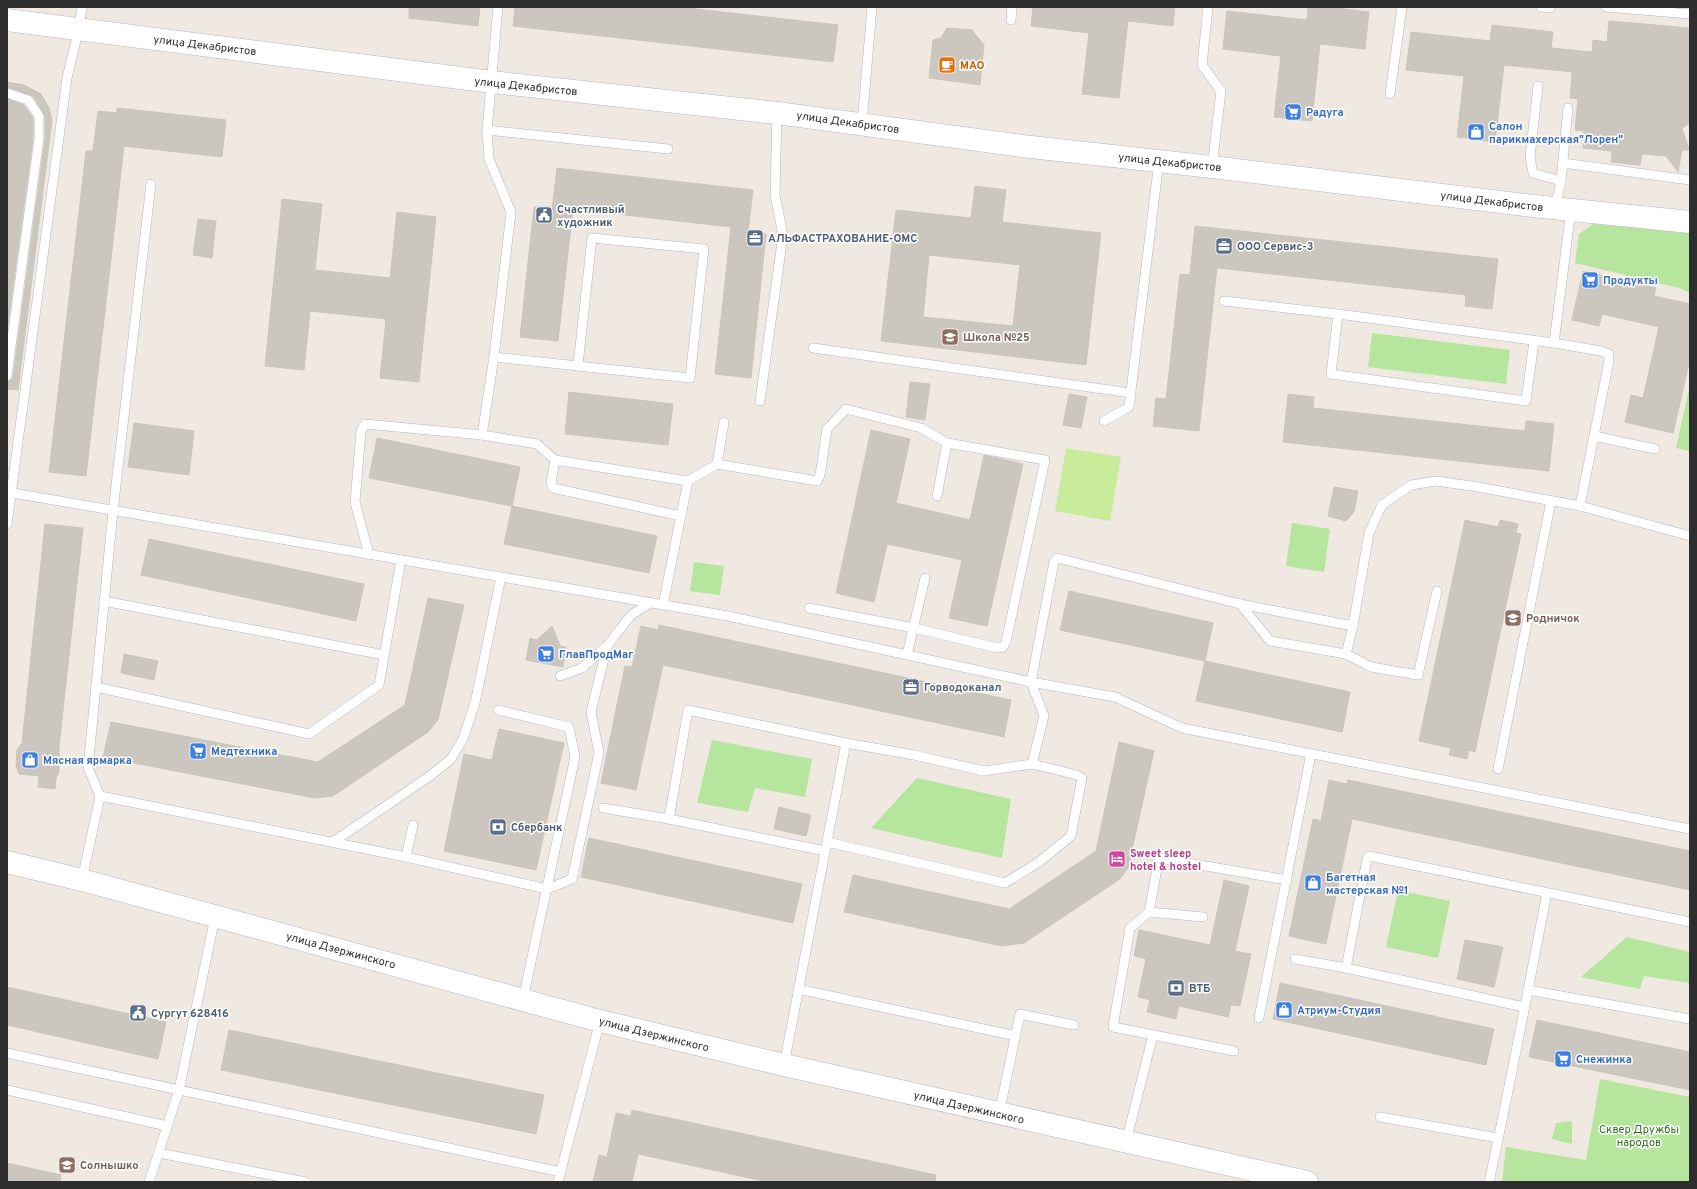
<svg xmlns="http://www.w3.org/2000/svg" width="1697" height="1189" viewBox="0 0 1697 1189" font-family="Overpass,sans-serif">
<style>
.green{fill:#b6e59e}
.pitch{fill:#c9ec9a}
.building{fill:#cbc7bf;stroke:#cbc5ba;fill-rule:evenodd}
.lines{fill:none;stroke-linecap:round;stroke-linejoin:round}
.service-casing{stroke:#b4b7c1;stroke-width:10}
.tertiary-casing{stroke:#b4b7c1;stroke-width:23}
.secondary-casing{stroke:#b4b7c1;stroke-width:23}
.service{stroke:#fff;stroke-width:9}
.tertiary{stroke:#fff;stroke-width:22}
.secondary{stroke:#fff;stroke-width:22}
.labels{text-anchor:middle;stroke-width:3;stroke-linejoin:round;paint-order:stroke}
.street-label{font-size:11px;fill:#2e2e2e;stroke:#fff}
.food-label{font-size:11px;font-weight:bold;fill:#c56008;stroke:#fff;text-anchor:start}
.shop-label{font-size:11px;font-weight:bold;fill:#366cbe;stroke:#fff;text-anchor:start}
.service-label{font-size:11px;font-weight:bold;fill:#4e5e75;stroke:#fff;text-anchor:start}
.education-label{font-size:11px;font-weight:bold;fill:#785e54;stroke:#fff;text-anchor:start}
.hotel-label{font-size:11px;font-weight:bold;fill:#b23c85;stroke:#fff;text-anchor:start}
.park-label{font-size:11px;fill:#2c6e1b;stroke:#fff}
</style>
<rect width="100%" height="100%" fill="#efe9e1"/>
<g class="green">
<polygon points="1593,224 1690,233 1690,293 1679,288 1575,263 1579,234"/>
<polygon points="1372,333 1510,350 1506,384 1368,367"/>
<polygon points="1690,385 1690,451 1676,448"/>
<polygon points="1292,523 1330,529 1324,572 1286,566"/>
<polygon points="694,562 724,566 720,595 690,591"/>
<polygon points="712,740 812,759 805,797 755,788 748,812 697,803"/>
<polygon points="917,778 1011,799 1002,858 871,828"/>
<polygon points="1398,890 1450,901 1438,958 1386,947"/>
<polygon points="1627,937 1690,952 1690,983 1644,976 1640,989 1581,977"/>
<polygon points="1600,1079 1690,1097 1690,1182 1502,1182 1506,1147 1586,1160"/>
<polygon points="1572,1121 1572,1144 1552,1139 1556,1123"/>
</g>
<polygon class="pitch" points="1066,448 1121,457 1110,521 1055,511"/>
<g class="building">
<polygon points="409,7 480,7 478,26 409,18"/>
<polygon points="515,7 678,7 838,25 833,62 513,26"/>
<polygon points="1033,7 1175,7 1173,26 1128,21 1119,98 1082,94 1089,33 1031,26"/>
<polygon points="1308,7 1329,7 1369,12 1365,49 1320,44 1312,121 1274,117 1281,56 1223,49 1227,11 1307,20"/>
<polygon points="1609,21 1690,28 1690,123 1682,128 1689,150 1682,150 1678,172 1666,156 1642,154 1640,165 1611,162 1612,151 1583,148 1584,131 1575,130 1578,99 1570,98 1572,72 1504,65 1495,142 1457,137 1464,76 1406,70 1411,32 1490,41 1492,25 1553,32 1551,48 1592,52 1593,40 1607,42"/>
<polygon points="947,28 972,30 984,45 980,85 929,78 933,40 941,38"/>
<polygon points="7,82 24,85 41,94 49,108 52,120 18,390 7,389 7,382 11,380 13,377 45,139 45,116 33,96 7,87"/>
<polygon points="7,99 24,105 33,118 33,138 7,331"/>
<polygon points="117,108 226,120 222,157 124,146 86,476 49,472 86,151 93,151 98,111 117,113"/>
<polygon points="557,168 753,190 748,232 766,234 751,378 715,374 731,227 573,209 558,341 520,337 534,207 552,209"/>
<path d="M975,186L1006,190L1002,222L1101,233L1086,365L881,341L896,210L971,218ZM929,255L1020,265L1013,326L923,317Z"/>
<polygon points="282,199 322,204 315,270 390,278 397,212 436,217 419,382 380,378 386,319 310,311 304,370 265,366"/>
<polygon points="198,219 216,221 212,258 193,255"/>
<polygon points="1195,226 1498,259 1492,309 1465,306 1466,295 1217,268 1199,431 1153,426 1156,398 1166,399 1180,274 1190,275"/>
<polygon points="1583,271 1656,288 1654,296 1690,304 1690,359 1673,433 1625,422 1631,395 1643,398 1659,327 1602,314 1599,326 1572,320"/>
<polygon points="910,382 930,384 925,420 906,417"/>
<polygon points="569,392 673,404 668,445 565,434"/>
<polygon points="1069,394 1087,397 1081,428 1063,425"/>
<polygon points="1288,394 1314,397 1313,408 1525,431 1526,421 1554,424 1549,471 1283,442"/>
<polygon points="134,423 194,431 189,475 128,467"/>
<polygon points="871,430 910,439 896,503 970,520 984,455 1023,464 987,626 949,618 962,560 930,553 887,544 874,602 836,593"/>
<polygon points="377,438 520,467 512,506 369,478"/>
<polygon points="1334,487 1358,491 1354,512 1346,521 1328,516"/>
<polygon points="512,506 657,536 649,573 504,544"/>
<polygon points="1465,520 1498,527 1500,520 1518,524 1516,533 1521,534 1475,752 1469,750 1467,759 1449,755 1451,748 1419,741"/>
<polygon points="45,524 83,528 59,747 59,772 56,778 55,789 38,787 39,776 19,774 16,766 17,750 22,743"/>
<polygon points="149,539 364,584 356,621 141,575"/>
<polygon points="1069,591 1213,623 1205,661 1060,630"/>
<polygon points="428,598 464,605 438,720 428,732 333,796 315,798 103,757 111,722 318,762 405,705"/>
<polygon points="659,625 1011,700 1004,737 663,665 636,790 601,783 625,666 632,667 641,626 658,630"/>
<polygon points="552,626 560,646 566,647 563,667 526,660 530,638 537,640"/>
<polygon points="124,654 158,661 154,680 121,673"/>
<polygon points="1205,661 1350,692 1342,732 1196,701"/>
<polygon points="499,729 564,743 536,870 444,851 464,754 492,760"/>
<polygon points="1119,742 1154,751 1128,868 1120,879 1024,943 1002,946 844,912 853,875 1009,909 1096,851"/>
<polygon points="1329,780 1347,784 1348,780 1690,851 1690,890 1352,819 1326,944 1289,936 1313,819 1321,821"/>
<polygon points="779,807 811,815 806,836 774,829"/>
<polygon points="589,838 802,884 793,923 581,877"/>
<polygon points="1224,880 1249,886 1235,951 1251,954 1240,1006 1231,1005 1228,1017 1179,1006 1176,1019 1147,1012 1150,1000 1138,997 1146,959 1134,956 1139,930 1210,945"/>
<polygon points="1465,940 1503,947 1494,987 1457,979"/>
<polygon points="1280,983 1494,1029 1486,1065 1273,1019"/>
<polygon points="7,987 166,1022 158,1059 7,1025"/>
<polygon points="1537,1020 1690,1052 1690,1090 1529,1057"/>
<polygon points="229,1030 544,1095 536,1134 221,1070"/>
<polygon points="632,1110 936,1175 935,1182 768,1182 638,1154 632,1182 593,1182 599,1155 607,1157 616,1113 631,1116"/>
<polygon points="7,1163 61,1175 60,1182 7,1182"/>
</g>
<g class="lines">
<defs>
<g id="service">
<polyline points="1208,7 1202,65 1221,91 1212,167"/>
<polyline points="1541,7 1550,8"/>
<polyline points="1606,7 1690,14"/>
<polyline points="1011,20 1012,7"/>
<polyline points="1538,86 1530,157 1533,173 1561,181"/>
<polyline points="7,93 28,100 39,116 39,138 7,376"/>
<polyline points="1390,94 1402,7"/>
<polyline points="862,124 872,7"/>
<polyline points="487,130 668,149"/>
<polyline points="1563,163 1690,180"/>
<polyline points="1555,209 1561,181 1568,108"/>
<polyline points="1224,301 1338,314 1554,343 1601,351 1609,354 1609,361 1580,506"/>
<polyline points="1338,314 1331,374 1526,401 1534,341"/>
<polyline points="1554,343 1571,210"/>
<polyline points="813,348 1131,393"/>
<polyline points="494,357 690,378 704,249 592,238 578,365"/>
<polyline points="760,401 783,235 775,195 777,113"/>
<polyline points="1104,421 1129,407 1159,161"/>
<polyline points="482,435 494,357 511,212 489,159 487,130 498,7"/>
<polyline points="1594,436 1655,449"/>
<polyline points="555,460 551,483 553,488 681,516"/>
<polyline points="717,464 724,422"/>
<polyline points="7,492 728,616 1031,682 1115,697 1182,728 1690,829"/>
<polyline points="937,496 947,443"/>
<polyline points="7,524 67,78 79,28 82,7"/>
<polyline points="369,555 355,502 361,431 365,424 482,435 537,444 555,460 688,481 717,464 817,481 820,475 827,429 846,409 921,428 947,443 1045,460 1006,642 1003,647 998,648 914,628 809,608"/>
<polyline points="104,601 384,655"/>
<polyline points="1240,604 1270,641 1346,654 1371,667 1418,675 1437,591"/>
<polyline points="663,605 688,481"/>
<polyline points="1346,654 1353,626 1369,533 1382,505 1411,485 1436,481 1478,487 1580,506 1690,536"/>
<polyline points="907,655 925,578"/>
<polyline points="560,676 582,668 607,646"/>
<polyline points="96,687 309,734 379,685 401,560"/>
<polyline points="498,710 569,727 575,757 523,999"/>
<polyline points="1032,764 1044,716 1031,682 1054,562 1057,558 1240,604 1353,626"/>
<polyline points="1498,769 1551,501"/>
<polyline points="100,796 406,857 413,825"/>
<polyline points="603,808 669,819 825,851"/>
<polyline points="669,819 688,710 846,743 914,755 984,771 1032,764 1077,775 1082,778 1071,836 1039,862 1005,883 827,842"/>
<polyline points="333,842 430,776 451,759 463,739 475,703 501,577"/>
<polyline points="406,857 547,889 572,879 599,753 591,712 607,646 631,615 650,603"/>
<polyline points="82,880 100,796 88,768 113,511 151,184"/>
<polyline points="1149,912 1159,858 1287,880"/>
<polyline points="1203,917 1149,912 1130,928 1113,1027 1234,1051"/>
<polyline points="1295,959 1346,968 1524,1007"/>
<polyline points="1346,968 1367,859 1369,856 1690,922"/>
<polyline points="798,989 1016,1036"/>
<polyline points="1528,990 1690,1019"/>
<polyline points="1259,1018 1311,754"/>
<polyline points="7,1053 561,1172"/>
<polyline points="784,1065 846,743"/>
<polyline points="7,1090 167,1126"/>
<polyline points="999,1114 1020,1014 1074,1025"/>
<polyline points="1380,1117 1498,1138"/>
<polyline points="1126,1142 1153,1035"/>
<polyline points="159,1153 306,1182"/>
<polyline points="149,1182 179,1090 215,917"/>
<polyline points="558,1182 600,1021"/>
<path d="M1489,1182C1510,1086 1528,989 1547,893"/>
</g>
<polyline id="tertiary" points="7,20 492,82 777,113 1022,146 1212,167 1533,206 1690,222"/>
<polyline id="secondary" points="7,862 82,880 600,1021 784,1065 1307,1182"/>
</defs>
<use href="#service" class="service-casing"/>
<use href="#tertiary" class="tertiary-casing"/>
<use href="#secondary" class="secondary-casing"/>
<use href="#service" class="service"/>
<use href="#tertiary" class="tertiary"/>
<use href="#secondary" class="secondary"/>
</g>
<defs>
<symbol id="cafe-square" viewBox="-11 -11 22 22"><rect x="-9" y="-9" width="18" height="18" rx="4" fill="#e8710a" stroke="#fff"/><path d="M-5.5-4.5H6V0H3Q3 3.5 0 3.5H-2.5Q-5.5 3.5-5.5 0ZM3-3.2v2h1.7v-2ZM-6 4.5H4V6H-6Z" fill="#fff"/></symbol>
<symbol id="supermarket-square" viewBox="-11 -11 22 22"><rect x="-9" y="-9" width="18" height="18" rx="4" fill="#3f7fe0" stroke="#fff"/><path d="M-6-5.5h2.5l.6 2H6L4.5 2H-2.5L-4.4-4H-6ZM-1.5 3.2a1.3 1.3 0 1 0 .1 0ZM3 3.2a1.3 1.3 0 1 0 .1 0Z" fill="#fff"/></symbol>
<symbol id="shop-square" viewBox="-11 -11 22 22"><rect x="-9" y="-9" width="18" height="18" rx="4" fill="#3f7fe0" stroke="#fff"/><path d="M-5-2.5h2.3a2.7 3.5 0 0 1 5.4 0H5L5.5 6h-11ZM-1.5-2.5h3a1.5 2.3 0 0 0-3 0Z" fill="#fff"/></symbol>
<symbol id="civic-square" viewBox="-11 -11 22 22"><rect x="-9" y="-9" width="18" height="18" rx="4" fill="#5c6f8a" stroke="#fff"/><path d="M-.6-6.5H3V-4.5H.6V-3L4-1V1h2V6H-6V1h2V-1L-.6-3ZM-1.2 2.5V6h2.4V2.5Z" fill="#fff"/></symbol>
<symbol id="office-square" viewBox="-11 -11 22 22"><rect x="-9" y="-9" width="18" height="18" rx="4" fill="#5c6f8a" stroke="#fff"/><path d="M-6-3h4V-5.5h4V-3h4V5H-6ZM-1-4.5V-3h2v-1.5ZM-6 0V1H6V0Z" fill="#fff"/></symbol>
<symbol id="school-square" viewBox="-11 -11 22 22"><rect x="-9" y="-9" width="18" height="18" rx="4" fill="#8d6e63" stroke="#fff"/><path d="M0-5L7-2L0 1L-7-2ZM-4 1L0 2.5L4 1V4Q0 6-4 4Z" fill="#fff"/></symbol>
<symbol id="bank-square" viewBox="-11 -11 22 22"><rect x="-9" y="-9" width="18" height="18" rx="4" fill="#5c6f8a" stroke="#fff"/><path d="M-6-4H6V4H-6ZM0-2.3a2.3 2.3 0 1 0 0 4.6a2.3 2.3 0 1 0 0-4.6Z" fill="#fff"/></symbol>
<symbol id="hotel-square" viewBox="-11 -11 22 22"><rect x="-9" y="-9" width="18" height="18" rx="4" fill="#d1479c" stroke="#fff"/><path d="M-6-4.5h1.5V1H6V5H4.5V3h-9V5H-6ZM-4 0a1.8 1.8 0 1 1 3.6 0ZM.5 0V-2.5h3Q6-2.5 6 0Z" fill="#fff"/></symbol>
</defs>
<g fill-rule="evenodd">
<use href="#cafe-square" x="937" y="55" width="20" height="20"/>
<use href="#supermarket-square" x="1283" y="102" width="20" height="20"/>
<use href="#shop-square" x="1466" y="122" width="20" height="20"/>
<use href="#civic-square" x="534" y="205" width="20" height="20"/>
<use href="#office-square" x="745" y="228" width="20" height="20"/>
<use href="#office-square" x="1214" y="236" width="20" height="20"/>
<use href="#supermarket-square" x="1580" y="270" width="20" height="20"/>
<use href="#school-square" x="940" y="327" width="20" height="20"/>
<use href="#school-square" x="1503" y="608" width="20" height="20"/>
<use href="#supermarket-square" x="536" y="644" width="20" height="20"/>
<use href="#office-square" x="901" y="677" width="20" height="20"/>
<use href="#supermarket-square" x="188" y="741" width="20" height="20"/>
<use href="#shop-square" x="20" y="750" width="20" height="20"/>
<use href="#bank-square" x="488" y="817" width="20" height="20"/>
<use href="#hotel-square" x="1107" y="849" width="20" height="20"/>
<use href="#shop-square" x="1303" y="873" width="20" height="20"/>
<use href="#bank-square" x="1166" y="978" width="20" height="20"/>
<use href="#shop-square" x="1274" y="1000" width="20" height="20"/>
<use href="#civic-square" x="128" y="1003" width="20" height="20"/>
<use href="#supermarket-square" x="1553" y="1049" width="20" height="20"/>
<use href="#school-square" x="57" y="1155" width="20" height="20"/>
</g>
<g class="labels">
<g class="street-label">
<text transform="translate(205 45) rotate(7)" y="4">улица Декабристов</text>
<text transform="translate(526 86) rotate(6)" y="4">улица Декабристов</text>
<text transform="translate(848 122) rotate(8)" y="4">улица Декабристов</text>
<text transform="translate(1170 162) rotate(6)" y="4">улица Декабристов</text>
<text transform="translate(1492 201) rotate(7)" y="4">улица Декабристов</text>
<text transform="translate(341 950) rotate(15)" y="4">улица Дзержинского</text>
<text transform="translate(654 1034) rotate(14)" y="4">улица Дзержинского</text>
<text transform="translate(969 1107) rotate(13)" y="4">улица Дзержинского</text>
</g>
<g class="food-label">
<text x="960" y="69">МАО</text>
</g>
<g class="shop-label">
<text x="1306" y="116">Радуга</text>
<text x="1489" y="130">Салон<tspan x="1489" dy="13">парикмахерская"Лорен"</tspan></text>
<text x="1603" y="284">Продукты</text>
<text x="559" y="658">ГлавПродМаг</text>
<text x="211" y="755">Медтехника</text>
<text x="43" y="764">Мясная ярмарка</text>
<text x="1326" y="881">Багетная<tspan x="1326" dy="13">мастерская №1</tspan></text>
<text x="1297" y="1014">Атриум-Студия</text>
<text x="1576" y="1063">Снежинка</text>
</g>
<g class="service-label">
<text x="557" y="213">Счастливый<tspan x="557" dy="13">художник</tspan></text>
<text x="768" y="242">АЛЬФАСТРАХОВАНИЕ-ОМС</text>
<text x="1237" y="250">ООО Сервис-3</text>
<text x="924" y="691">Горводоканал</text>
<text x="511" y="831">Сбербанк</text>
<text x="1189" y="992">ВТБ</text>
<text x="151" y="1017">Сургут 628416</text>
</g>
<g class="education-label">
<text x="963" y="341">Школа №25</text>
<text x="1526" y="622">Родничок</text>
<text x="80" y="1169">Солнышко</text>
</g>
<g class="hotel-label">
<text x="1130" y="857">Sweet sleep<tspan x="1130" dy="13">hotel &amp; hostel</tspan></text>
</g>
<g class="park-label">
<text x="1639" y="1133">Сквер Дружбы<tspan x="1639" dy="13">народов</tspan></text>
</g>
</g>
<rect width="1697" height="1189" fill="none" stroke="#2e2e2e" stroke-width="16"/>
</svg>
